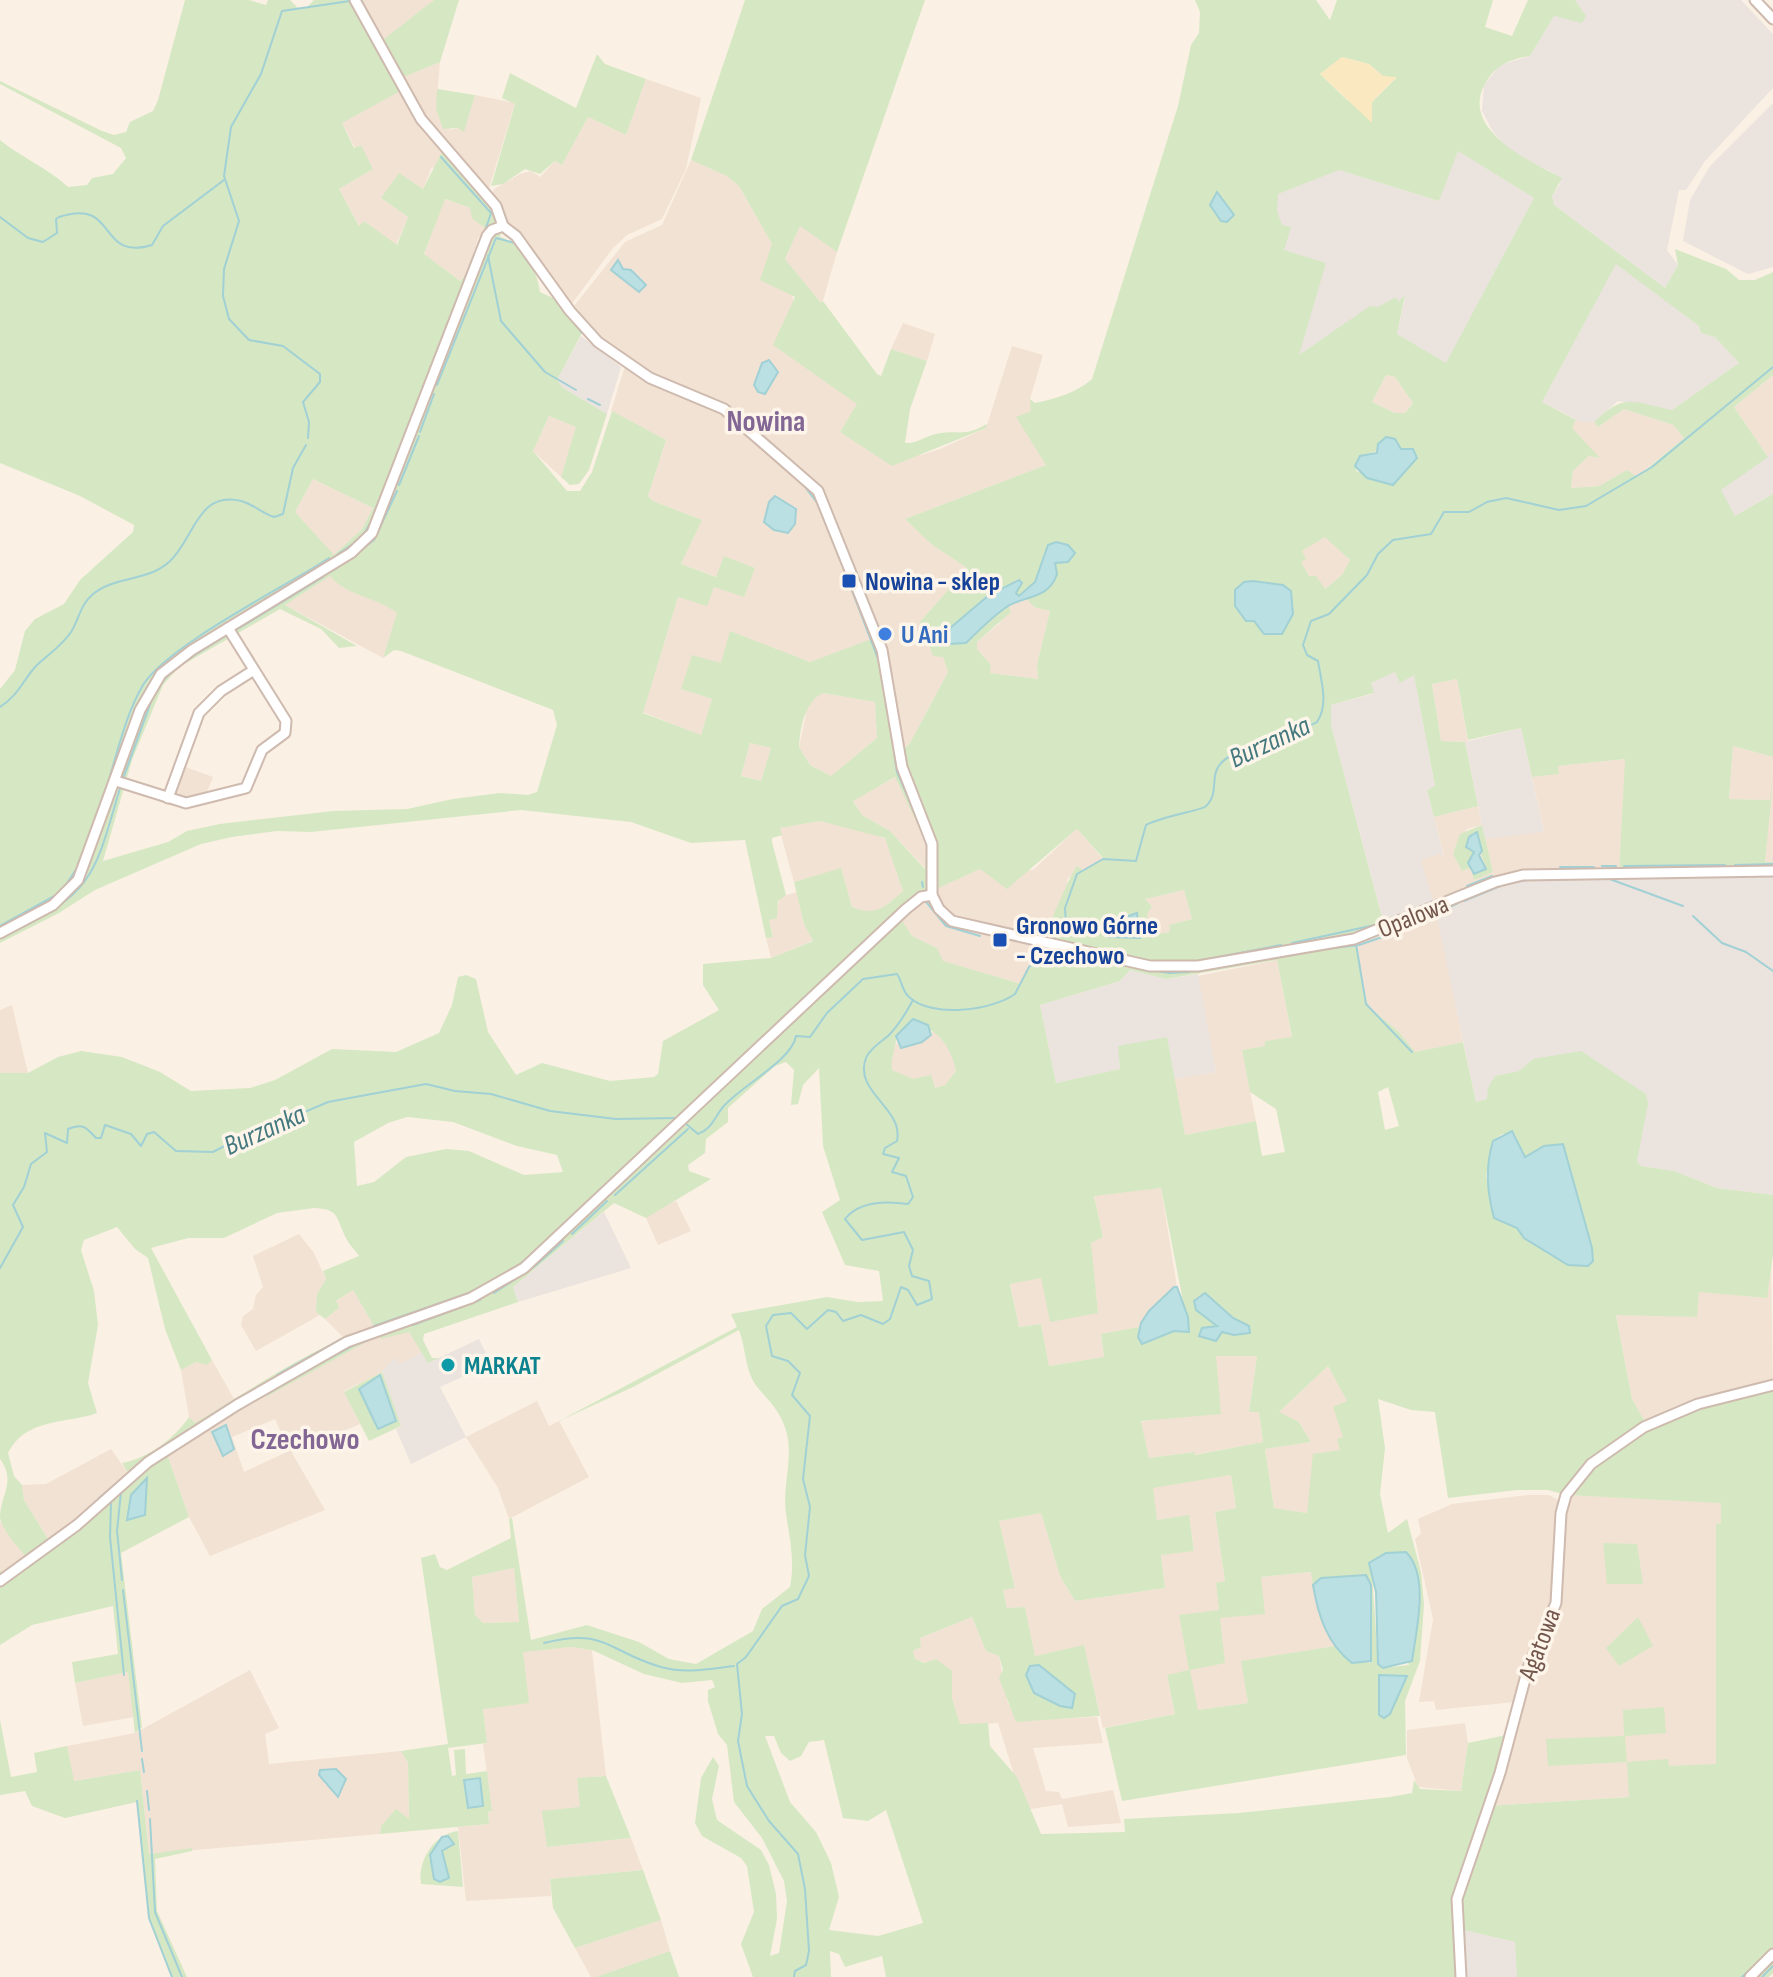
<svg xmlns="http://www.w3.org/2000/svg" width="1773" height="1977" viewBox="0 0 1773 1977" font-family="'Sofia Sans Condensed',sans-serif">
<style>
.residential{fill:#f2e2d3;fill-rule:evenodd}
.industrial{fill:#ebe3de}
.green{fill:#d5e8c3;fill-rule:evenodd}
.sand{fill:#f9e8c0}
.water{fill:#bae0e3;stroke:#a1d0d5;stroke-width:2}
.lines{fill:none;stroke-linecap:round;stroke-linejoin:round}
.stream{stroke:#a1d0d5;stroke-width:2}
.minor-casing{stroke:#cebaae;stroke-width:13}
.minor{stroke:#fff;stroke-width:9}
.transit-dot{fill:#1a4fb4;stroke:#fef5ea;stroke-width:3}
.shop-dot{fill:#3f7fe0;stroke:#fef5ea;stroke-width:3}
.culture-dot{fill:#0f9aa8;stroke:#fef5ea;stroke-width:3}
.labels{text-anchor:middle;stroke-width:7;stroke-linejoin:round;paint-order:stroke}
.transit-label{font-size:26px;font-weight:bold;fill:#164399;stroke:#fef5ea;text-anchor:start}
.shop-label{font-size:26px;font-weight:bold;fill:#366cbe;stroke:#fef5ea;text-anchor:start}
.street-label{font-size:26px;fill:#72564b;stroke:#fef5ea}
.culture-label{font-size:26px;font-weight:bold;fill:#0d838f;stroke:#fef5ea;text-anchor:start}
.water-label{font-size:28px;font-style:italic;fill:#43787e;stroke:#fef5ea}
.quarter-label{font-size:30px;font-weight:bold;fill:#826795;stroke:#fef5ea}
</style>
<rect width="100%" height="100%" fill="#fbf0e4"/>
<g class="residential">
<polygon points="364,0 434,0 379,44 359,9"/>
<polygon points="440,62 436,109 450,130 458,128 464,131 475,95 515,103 487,195 432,167 423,189 399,174 381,198 408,217 396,245 364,221 360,227 339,189 373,169 360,145 355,148 342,123 398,79"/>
<polygon points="646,79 701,98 686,169 662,219 627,235 613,248 571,305 517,230 504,223 491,195 494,189 520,174 531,171 540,177 555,161 562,165 588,117 626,135"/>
<polygon points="691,160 727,176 739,186 772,244 825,381 858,404 840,432 921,455 940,449 986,428 1012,346 1043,355 1030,399 1046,465 905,519 931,544 967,568 920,622 943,657 948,672 910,743 899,753 877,638 810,662 776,652 777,648 721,664 682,689 712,699 701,736 643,712 678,597 717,577 681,564 702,520 653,501 648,496 666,440 611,411 626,363 570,311 625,242 662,225"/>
<polygon points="444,199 470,208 486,228 478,238 467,275 460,281 424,255"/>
<polygon points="800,225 837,252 822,304 785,260"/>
<polygon points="903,323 935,334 927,361 891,349"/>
<polygon points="1386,375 1395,377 1413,403 1405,413 1395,413 1372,402"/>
<polygon points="1773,375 1773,452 1768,457 1734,407"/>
<polygon points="1624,409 1673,425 1684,438 1636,477 1627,470 1599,486 1571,488 1573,471 1589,456 1599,458 1571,428 1576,420 1594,422 1598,427"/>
<polygon points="549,416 577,427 561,477 533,451"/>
<polygon points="313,479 373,508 362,529 334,556 295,512"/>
<polygon points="1325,536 1350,560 1342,575 1325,589 1309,576 1300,562 1302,551"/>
<polygon points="331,575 342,587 387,605 398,613 383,658 285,605"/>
<polygon points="1028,599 1034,607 1050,611 1037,664 1038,679 989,673 991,665 977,649 977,642 1000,623 1008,606"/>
<polygon points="1457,679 1468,742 1441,741 1432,684"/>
<polygon points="823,693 875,702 877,738 831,776 810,765 799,747 807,709 813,698"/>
<polygon points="750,743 771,748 761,781 741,776"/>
<polygon points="1733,746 1773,757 1773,862 1765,862 1770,800 1729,799"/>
<polygon points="1626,759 1619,873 1438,917 1463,1042 1415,1052 1399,1032 1368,1006 1354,939 1421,859 1440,854 1444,856 1434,817 1478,806 1482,825 1467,829 1453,854 1462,871 1470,868 1474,879 1493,872 1485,839 1544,831 1532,777 1558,774 1557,766"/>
<polygon points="183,766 213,777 206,794 186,799 176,797 173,791"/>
<polygon points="896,777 927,844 926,869 890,831 862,815 853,800"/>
<polygon points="820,821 871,832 889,841 903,892 880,910 868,913 852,907 841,869 794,882 779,828"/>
<polygon points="1077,829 1103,859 1068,878 1065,895 1050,926 1053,940 1022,984 942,961 937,948 912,936 898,916 931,891 980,869 1033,870"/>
<polygon points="1184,890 1192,919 1169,925 1171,932 1150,935 1147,914 1152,906 1145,899"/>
<polygon points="797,892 804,924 814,940 771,958 766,938 773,936 769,920 776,913 780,897"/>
<polygon points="1277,960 1292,1038 1265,1041 1266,1046 1242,1050 1256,1121 1185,1135 1174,1079 1216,1072 1198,976"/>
<polygon points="12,1005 28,1073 0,1073 0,1010"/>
<polygon points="934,1031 952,1052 956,1071 945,1085 934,1088 891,1070 890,1057 897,1043 901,1048 909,1047 925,1040"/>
<polygon points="1161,1188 1177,1287 1149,1311 1139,1327 1101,1334 1104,1357 1049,1366 1041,1324 1019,1327 1010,1283 1041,1278 1098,1313 1090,1243 1103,1237 1094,1195"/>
<polygon points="676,1201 691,1231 658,1245 646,1218 658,1208"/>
<polygon points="299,1234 314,1253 326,1279 317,1294 316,1312 320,1315 256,1351 241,1325 243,1316 253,1309 256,1295 263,1287 253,1256"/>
<polygon points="1771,1255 1773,1385 1647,1425 1632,1399 1616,1314 1696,1317 1699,1291 1766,1298"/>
<polygon points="353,1290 374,1326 344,1338 325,1319 339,1308 335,1302"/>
<path d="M409,1332L422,1352L401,1364L395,1359L382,1372L344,1391L360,1424L292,1453L325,1510L210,1556L189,1517L168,1457L175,1452L171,1446L263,1390L267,1396L372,1338ZM275,1419L289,1451L244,1472L232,1437Z"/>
<polygon points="1216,1356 1257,1356 1249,1411 1259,1412 1263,1442 1194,1455 1193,1452 1149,1458 1141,1422 1156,1418"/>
<polygon points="212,1360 234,1399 194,1424 189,1417 181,1370 196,1362 207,1365"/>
<polygon points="1328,1366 1347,1401 1341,1450 1307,1513 1274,1508 1265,1449 1311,1442 1299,1422 1278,1413"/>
<polygon points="537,1401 549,1426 559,1421 589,1477 509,1519 498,1488 466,1437"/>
<polygon points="111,1449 130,1476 51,1544 24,1500 22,1485 46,1484"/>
<polygon points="1231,1475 1236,1508 1215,1512 1225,1581 1216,1583 1225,1663 1220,1618 1261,1577 1312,1572 1320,1617 1335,1646 1242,1661 1248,1703 1198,1710 1167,1675 1175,1714 1103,1728 1084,1646 1035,1656 1025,1607 1007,1608 1003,1590 1015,1587 999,1521 1041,1513 1060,1576 1075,1601 1165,1588 1161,1555 1194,1550 1189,1516 1157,1520 1152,1487"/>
<polygon points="1529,1495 1549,1495 1560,1501 1555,1512 1556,1560 1553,1601 1515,1702 1436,1710 1434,1701 1419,1702 1433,1619 1415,1539 1421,1533 1418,1519 1452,1504"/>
<polygon points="1566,1495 1721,1502 1721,1523 1716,1524 1716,1791 1488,1806 1521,1691 1550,1624"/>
<polygon points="0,1521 29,1561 5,1577 0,1570"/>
<polygon points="514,1568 519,1622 483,1623 475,1615 472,1577"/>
<polygon points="972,1617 986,1651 999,1656 1008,1704 1014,1709 1016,1721 1097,1717 1103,1743 1033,1748 1046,1791 1059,1792 1062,1799 1113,1790 1121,1823 1068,1827 1062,1804 1025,1810 998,1723 960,1725 952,1698 952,1671 915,1659 913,1651 921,1647 920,1638"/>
<polygon points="571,1647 592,1650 606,1776 577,1778 581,1807 547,1847 631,1838 643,1870 550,1879 551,1896 466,1901 458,1827 489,1824 488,1812 492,1811 483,1744 487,1743 483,1709 523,1651"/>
<polygon points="250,1670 279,1728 265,1734 269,1764 401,1751 408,1763 409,1821 381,1826 380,1834 149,1854 140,1770 73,1781 67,1746 135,1733"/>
<polygon points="128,1672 134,1717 83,1726 75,1683"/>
<polygon points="1465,1723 1468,1743 1461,1791 1418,1787 1407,1758 1407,1730"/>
<polygon points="661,1920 670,1951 596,1977 591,1977 575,1948"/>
</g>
<g class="industrial">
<polygon points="1575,0 1741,0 1773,34 1773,88 1705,161 1686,190 1679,190 1667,250 1678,265 1665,288 1554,205 1552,196 1560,184 1554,173 1523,159 1505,145 1493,132 1482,111 1484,85 1500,65 1530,56 1554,16 1586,16"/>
<polygon points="1773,103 1773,267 1748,274 1683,241 1690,200 1710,166"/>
<polygon points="1457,150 1534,198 1446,364 1397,334 1405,297 1397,303 1396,297 1378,308 1370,307 1298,356 1325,263 1283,250 1275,203 1277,194 1339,170 1439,201"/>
<polygon points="1616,263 1699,326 1701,333 1715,337 1739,363 1672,410 1618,401 1594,422 1581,422 1542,402"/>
<polygon points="581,336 621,367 607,414 563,388 557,380"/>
<polygon points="1773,452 1773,494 1735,516 1720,490"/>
<polygon points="1395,671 1414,674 1435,787 1427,790 1444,857 1440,854 1421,860 1435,907 1505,879 1773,871 1773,1195 1718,1188 1673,1171 1641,1166 1637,1161 1640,1142 1533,1059 1519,1071 1495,1076 1487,1099 1476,1102 1435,908 1382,930 1379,923 1383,920 1331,725 1331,705 1373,694 1371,683"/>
<polygon points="1521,728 1544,832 1485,839 1465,742"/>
<polygon points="1130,970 1166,979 1198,974 1216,1072 1174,1079 1167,1037 1119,1050 1120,1069 1056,1083 1040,1005 1120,981"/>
<polygon points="604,1212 631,1268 518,1302 513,1287"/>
<polygon points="479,1339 491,1364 440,1387 466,1437 411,1464 396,1429 401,1427 382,1372 394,1358 401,1364 422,1352 428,1363"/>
<polygon points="1464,1930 1515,1942 1517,1977 1461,1977 1457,1931"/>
</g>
<g class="green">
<path d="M185,0H249L266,5L268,0H290L298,8L307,7L314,0H364L360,9L379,43L434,0H459L440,62L399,79L404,89L342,123L354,148L361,145L373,169L339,189L359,226L364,221L397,245L408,217L381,198L399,173L423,189L444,148L481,188L503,226L500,237C523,243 537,270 540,292L555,299L582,333L557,380L563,388L607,414L589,470L579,484L570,485L561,477L576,427L549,416L533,451L567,491H580L592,472L612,411L666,440L648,496L653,501L702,520L681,564L716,577L724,556L755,568L744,597L714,587L707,606L678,597L643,713L701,735L712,699L681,689L692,655L721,663L730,631L810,662L877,637L901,752L910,743L948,672L943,657L933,656L920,622L967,568L931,544L905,519L1046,465L1016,417L1031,411L1030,399L1035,403C1055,399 1076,393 1092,379L1178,106L1191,45L1199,33L1200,12L1195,0H1316L1330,20L1337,0H1493L1485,27L1512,36L1528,0H1575L1586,16L1582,23L1554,16L1530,56C1510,59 1495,65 1485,84C1459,130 1533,163 1562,178L1552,196L1554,205L1665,288L1678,265L1675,249L1726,269L1739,280H1755L1773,272V375L1734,407L1768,457L1721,490L1735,516L1773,494V757L1733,746L1729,799L1770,800L1773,779L1765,862H1773V871L1619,873L1625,759L1558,766L1559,774L1532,777L1521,728L1468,740L1457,679L1432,684L1441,741L1465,742L1478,806L1434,817L1427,790L1435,786L1414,675L1400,683L1395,672L1371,683L1374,693L1331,705V725L1383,921L1379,923L1382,930L1354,939L1368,1006L1399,1032L1415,1052L1463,1042L1476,1102L1487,1099L1488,1088L1495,1076L1519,1071L1533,1059L1581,1051L1646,1094L1648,1104L1637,1161L1641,1166L1674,1171L1717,1188L1773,1195V1255L1767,1298L1699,1292L1697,1317L1616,1315L1632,1399L1647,1425L1773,1385V1973L1769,1977H1517L1515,1942L1464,1930L1457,1931L1461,1977H886L882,1956L845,1967L839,1954L830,1951L831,1977H753L741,1944L754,1912L747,1866L741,1858L702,1836L695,1823L701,1778L713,1757L719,1766L712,1799L717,1820L761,1850L769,1865L776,1894L777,1919L770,1956L779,1953L787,1901L784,1881L762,1838L734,1802L727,1745L718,1734L708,1701V1690L715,1687L712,1680L682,1683L644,1674L592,1650L571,1647L523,1652L529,1703L483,1709L487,1743L448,1748L452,1776L456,1775L454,1750L465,1749L466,1774L487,1771L492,1811L488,1812L489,1824L380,1834L381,1826L396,1809L409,1819L408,1763L401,1751L448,1744L421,1558L435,1554L440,1567L447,1570L511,1538L509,1519L512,1518L531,1640L587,1625L639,1642L669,1659L696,1664L753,1631L762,1609L790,1587C795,1561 790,1540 786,1514C782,1488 793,1461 787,1434C782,1414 771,1403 758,1388C745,1373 746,1348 739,1330L633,1387L559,1421L737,1327L731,1314L827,1297L858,1302L883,1301L879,1271L845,1265L822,1212L840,1200L823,1146L819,1068L803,1085L798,1104L791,1105L794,1070L786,1062L775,1066L728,1108V1122L706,1139L705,1153L688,1165L689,1171L711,1179L646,1218L614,1203L513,1287L518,1302L424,1334L423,1340L432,1358H439L428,1363L409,1332L381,1339L379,1335L266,1397L263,1391L172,1446L175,1452L168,1457L189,1517L121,1553L142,1727L135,1733L128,1672L75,1683L72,1662L118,1654L113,1606L32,1625L0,1645V1570L6,1577L29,1560C20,1549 3,1532 0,1518C0,1494 17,1482 0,1459V1073H28L58,1057L81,1051L122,1057L160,1072L191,1091L250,1088L275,1080L332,1049L396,1052L439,1033L452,1005L458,977L466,975L476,979L488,1032L516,1075L542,1063L610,1081L654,1077L658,1074L663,1041L719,1010L703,985V964L771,958L813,941L804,924L794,882L841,868L852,907C876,917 885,907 903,891L885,838L820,821L780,828L782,835L772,838V842L786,895L778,901L777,918L769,920L773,937L766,938L745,840L691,843L631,822L521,810L311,832L277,831L232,837L201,844L95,890L59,913L0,943V689L15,670L25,631L35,619L64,604L80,580L133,532L134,525L80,496L0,463V140C22,158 48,168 68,187L87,185L92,178L113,174L126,158L121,148L0,84V81L102,131L114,135L126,132L130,122L153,111L158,100ZM1342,57L1369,64L1383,76L1396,78L1372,102L1347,100L1320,74ZM1458,151L1534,198L1446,363L1397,334L1405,295L1398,302L1396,297L1378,307L1370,306L1299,355L1326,263L1284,250L1291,227L1282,225L1277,211L1278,194L1339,170L1439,201ZM445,199L470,208L472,218L485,228C474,244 476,268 460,281L424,254ZM1616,264L1699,326L1701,333L1715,337L1739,363L1672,410C1632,402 1626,392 1594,422L1598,427L1624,409L1673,425L1684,438L1637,477L1627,470L1599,486L1571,488L1573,471L1589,456L1600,458L1572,428L1576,420L1542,402ZM1386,375L1395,377L1413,403L1405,413H1395L1372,402ZM1397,445L1401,449H1409L1414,461L1405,469L1373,478L1356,471L1361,456ZM313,479L373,508L362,529L334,555L295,512ZM1325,537L1350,560L1342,575L1325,589L1316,576H1309L1301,562L1306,559L1302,551ZM330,576C346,596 377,597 397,613L383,658L394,650L401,651L553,710L557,725L537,792L528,795L500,793L453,799L407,809L333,811L220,824L187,831L168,842L103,861L132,760L163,685L179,667L280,609L321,629L339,648L357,646L285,605ZM1253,581L1283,585L1293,614L1282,634H1264L1254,621H1246L1240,614ZM1027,599L1034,607L1050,611L1037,664L1038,679L990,673L991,665L977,649V642L1011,612L1008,606ZM823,693L875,702L877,738L831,776L810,765L799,747C800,728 805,701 823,693ZM750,743L771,748L761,781L741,776ZM895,777L927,844L925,869L890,831L862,815L853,801ZM1077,829L1103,858L1084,871L1077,866C1072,871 1052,918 1049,926C1054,957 1032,956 1021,984L943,961L937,948L912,936L899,916L932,891L980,869L1007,889ZM1184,890L1192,919L1169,925L1170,932L1150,935L1147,914L1152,906L1145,899ZM1135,913L1140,937L1107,930L1104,919L1114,916L1117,920ZM1277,960L1292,1037L1265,1041V1046L1242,1050L1250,1092L1276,1109L1285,1152L1262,1156L1256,1121L1185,1135L1167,1037L1118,1046L1120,1069L1056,1083L1040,1005L1120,981L1130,970L1166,979ZM911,1020C936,1030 950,1042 956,1071L945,1085L935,1088L931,1075L913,1079L892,1070C890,1056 897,1048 896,1036ZM1388,1087L1399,1126L1385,1130L1378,1092ZM407,1117L453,1122L517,1146L557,1155L563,1172L524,1175L469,1151L446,1149L406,1157L374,1182L357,1186L354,1142L388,1123ZM1502,1134H1515L1525,1157L1563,1144L1592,1248L1555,1258L1524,1238L1517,1228L1494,1217L1486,1176L1493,1141ZM1161,1188L1189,1332L1174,1331L1142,1344L1138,1337L1139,1327L1101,1334L1104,1357L1049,1366L1041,1324L1019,1327L1010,1284L1041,1278L1050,1322L1098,1313L1091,1243L1103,1237L1094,1196ZM314,1208C337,1209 336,1215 344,1234C347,1242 354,1249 359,1256L323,1271L326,1279L317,1294L316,1312L325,1319L339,1308L336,1301L353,1290L374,1326C309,1349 253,1388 195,1423L189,1417C175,1438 147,1459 122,1463L130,1476L51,1544L24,1500L22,1485L14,1476L8,1453C25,1418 66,1424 97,1413L88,1383L98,1325L94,1291L81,1250L84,1240L117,1227L135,1249L148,1258L165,1329L181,1370L196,1362L207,1365L212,1360L151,1248L188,1238H224L277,1213ZM1205,1293L1233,1318L1244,1323L1234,1335L1222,1332L1216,1340L1207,1328L1217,1325L1203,1312ZM1216,1356H1257L1249,1412H1259L1263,1442L1195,1455L1194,1452L1149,1458L1141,1421L1221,1414ZM1328,1366L1347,1401L1333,1407L1343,1437L1337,1439L1340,1450L1313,1454L1307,1513L1274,1508L1265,1449L1311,1442L1299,1422L1279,1412ZM1378,1399L1411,1410L1435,1412L1448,1498L1517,1490H1548L1566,1495L1721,1503V1523L1716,1524V1764L1669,1766L1668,1759L1627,1762L1625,1736L1666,1733L1664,1707L1623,1710L1624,1736L1546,1739L1548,1766L1627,1762L1629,1797L1488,1806L1511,1734L1468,1743L1461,1791L1420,1789L1414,1780L1412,1793L1390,1797L1239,1813L1124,1819L1125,1832L1041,1834L1017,1777L990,1746L988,1723L960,1724L952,1698V1671L936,1659L925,1663L915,1659L913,1651L921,1647L920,1638L972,1617L986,1651L999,1656L1003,1670L999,1678L1016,1722L1100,1716L1084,1645L1035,1656L1025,1607L1007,1608L1003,1590L1015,1588L999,1521L1041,1513L1060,1576L1075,1601L1165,1588L1161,1555L1194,1551L1189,1515L1157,1520L1153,1488L1231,1475L1236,1508L1215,1512L1225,1581L1216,1583L1219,1610L1179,1615L1189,1670L1167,1675L1175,1714L1105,1728L1122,1801L1406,1755L1405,1701L1420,1661L1424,1604L1421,1572L1407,1519L1388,1533L1380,1494L1385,1448ZM514,1568L519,1622L483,1623L475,1615L472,1577ZM1311,1572L1313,1585L1321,1578L1366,1575L1371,1585L1370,1663L1342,1655L1335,1646L1241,1661L1248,1703L1198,1710L1190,1670L1225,1663L1220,1618L1265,1614L1261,1577ZM1372,1573L1409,1665L1383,1668L1378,1664ZM1380,1675H1405L1390,1714L1379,1715ZM765,1736H774L781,1753L790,1761L801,1756L809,1742L824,1740L843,1818L868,1821L886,1810L923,1923L878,1936L829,1930L839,1897L831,1863L816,1832L790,1802Z"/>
<path d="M745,0H925L837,252L800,226L785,259L821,303L823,301L877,374L881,376L891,349L927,361L910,409L905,443C917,444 925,436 936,434C960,429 962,438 987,424L986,428L892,466L840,432L857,404L773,345L795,297L760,280L772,244L739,186L727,176L691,160Z"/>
<polygon points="597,54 605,64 646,79 626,135 588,117 562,165 555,161 540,174 525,169 503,184 491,186 515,104 502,98 510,73 576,108"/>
<polygon points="437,89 475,95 464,132 458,128 443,129 436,109"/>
<polygon points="1482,825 1493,872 1474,880 1472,873 1485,865 1473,833 1467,844 1474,852 1469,860 1470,868 1462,871 1453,854 1460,834"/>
<polygon points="382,1372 401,1426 369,1441 344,1392"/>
<polygon points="1603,1543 1637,1544 1643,1584 1607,1584"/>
<polygon points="1638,1617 1653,1646 1619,1666 1606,1648"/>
<polygon points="0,1720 11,1777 37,1772 34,1753 67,1746 74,1781 140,1770 149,1854 192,1848 192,1851 155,1859 157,1911 187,1977 172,1977 149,1918 137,1802 65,1818 32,1806 25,1791 0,1795"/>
<polygon points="606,1776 631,1838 547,1847 542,1811 580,1807 577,1778"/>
<path d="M458,1831L463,1887L421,1884C417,1861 434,1834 458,1831Z"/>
<polygon points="643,1870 661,1920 575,1948 553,1908 550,1879"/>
<polygon points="670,1951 679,1977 596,1977"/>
</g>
<polygon class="sand" points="1342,57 1369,64 1383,76 1397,77 1372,102 1372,123 1320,74"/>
<g class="water">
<polygon points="1217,192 1234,215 1227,222 1221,221 1210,205"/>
<polygon points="618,260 623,269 631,270 646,285 639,292 611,270"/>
<polygon points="769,360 778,372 765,394 758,392 754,385 762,363"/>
<polygon points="1386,437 1395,439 1401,449 1413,449 1417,458 1393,485 1367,478 1355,466 1360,456 1377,453 1378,444"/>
<polygon points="775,496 796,509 795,524 788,533 774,530 764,522 769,502"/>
<path d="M1056,542L1068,545L1075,553L1068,562L1055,563L1057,574C1049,600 1023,595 1005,608C991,618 978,631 966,643L949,644L945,636L949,629L989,595L1019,580L1022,583L1016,593L1019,596L1035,582L1048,545Z"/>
<polygon points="1253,581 1283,585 1291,591 1293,614 1282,634 1264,634 1254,621 1246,621 1235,606 1235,590 1244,582"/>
<polygon points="1477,832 1482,851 1479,855 1486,869 1474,874 1468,863 1474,852 1466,847 1469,837"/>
<polygon points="1137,913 1140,938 1108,937 1103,917 1113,916 1118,920"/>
<polygon points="913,1019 928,1025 931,1035 922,1042 901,1048 896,1036"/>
<path d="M1512,1131L1525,1157L1544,1146L1563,1144L1592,1248L1593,1261L1588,1266L1568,1265L1524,1238L1517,1228L1494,1218C1487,1191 1485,1168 1493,1141Z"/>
<polygon points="1174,1287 1177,1287 1188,1317 1189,1332 1174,1331 1142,1344 1138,1337 1141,1323 1149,1311"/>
<polygon points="1205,1293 1233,1318 1249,1326 1250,1333 1234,1335 1222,1332 1216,1341 1199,1336 1202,1328 1217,1326 1196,1310 1194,1301"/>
<polygon points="380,1375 396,1421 378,1429 359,1389"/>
<polygon points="226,1425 234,1449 223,1456 212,1432"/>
<polygon points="147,1478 145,1515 127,1520 131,1495"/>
<path d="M1406,1552C1430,1576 1416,1631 1412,1661L1383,1668L1378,1664L1376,1592L1369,1563L1386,1553Z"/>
<path d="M1366,1575L1371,1585V1661L1352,1663C1327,1644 1318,1615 1313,1585L1321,1578Z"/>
<polygon points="1039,1665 1075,1694 1072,1708 1060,1706 1034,1693 1026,1675 1030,1666"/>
<polygon points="1379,1675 1407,1676 1390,1714 1384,1718 1379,1715"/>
<polygon points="336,1769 346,1779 338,1797 319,1775 320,1770"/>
<polygon points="480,1778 483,1806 468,1808 464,1780"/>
<polygon points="448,1836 454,1844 442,1851 449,1878 440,1882 434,1879 430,1855 442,1837"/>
</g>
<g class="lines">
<g class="stream">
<polyline points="441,157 491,213 486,228"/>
<path d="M0,217L28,238L43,242L57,233L56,219L59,217C119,197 96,262 152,245L163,226L224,180"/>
<polyline points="488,256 501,321 545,372 576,390"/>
<polyline points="443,338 467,275"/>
<polyline points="437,385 496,238 515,243 582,333"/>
<polyline points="588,399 600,405"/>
<polyline points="742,431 752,439"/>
<polyline points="420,432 434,394"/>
<polyline points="308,438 309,422 303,402 320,382 320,374 283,346 249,340 229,319 223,296 224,269 239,221 224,176 231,127 261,74 282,11 350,1"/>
<polyline points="802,483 818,504"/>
<polyline points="399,485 419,436"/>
<polyline points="362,537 371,522"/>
<polyline points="835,546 880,664"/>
<polyline points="338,554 357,541"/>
<polyline points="334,570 374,540 397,491"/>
<polyline points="236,630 323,577"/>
<polyline points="185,661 227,635"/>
<polyline points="161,683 170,673"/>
<path d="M0,707C18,696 23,680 36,666C47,655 62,646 71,632C79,620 80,605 92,595C113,576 147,582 169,562C194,540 197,490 241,501C253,504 262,513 274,517L283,514L293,468L306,445"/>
<polyline points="889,716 897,772 920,825"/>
<polyline points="123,779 152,699"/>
<path d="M104,795C116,760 124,717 143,685C168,645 285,587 329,558"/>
<polyline points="1735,865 1773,864"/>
<polyline points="1602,866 1616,866"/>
<polyline points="1624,866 1725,865"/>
<polyline points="1560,867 1594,867"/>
<polyline points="1737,876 1773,876"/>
<polyline points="1607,878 1683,906"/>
<polyline points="922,882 923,887"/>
<polyline points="65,886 79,865"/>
<polyline points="1467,886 1492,876"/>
<polyline points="1464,901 1505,884 1533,879"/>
<polyline points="927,903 946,926 980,936"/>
<polyline points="1446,909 1458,903"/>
<polyline points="1412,911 1433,901"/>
<polyline points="1693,916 1722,943 1746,952 1773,971"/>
<polyline points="1383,921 1403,914"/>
<polyline points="0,926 58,894"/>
<polyline points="1408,926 1439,911"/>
<path d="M12,932C97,891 95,871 121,785"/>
<path d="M1052,940L1066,923L1065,908L1077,874L1103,859L1136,861L1146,825C1158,818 1200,810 1205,807C1224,790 1202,771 1232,755C1244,748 1256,752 1268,747C1276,744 1280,736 1287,732C1297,725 1308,728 1317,722C1329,705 1321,680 1318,661L1307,655L1303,645L1311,621L1329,614L1367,575L1378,554L1393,540L1431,534L1444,512H1469L1487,502L1506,498L1559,510L1586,506L1652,467L1773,367"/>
<polyline points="1064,942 1093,949"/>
<polyline points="1292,943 1375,925"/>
<polyline points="1356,944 1366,1004 1412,1052"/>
<polyline points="1326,949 1359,945 1397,932"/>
<polyline points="1049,950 1118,965"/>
<polyline points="1219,957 1281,945"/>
<polyline points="1259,960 1312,951"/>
<polyline points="1200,961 1213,958"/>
<polyline points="1247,962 1251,962"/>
<polyline points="1131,967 1169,973 1189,972"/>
<polyline points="1207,969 1241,963"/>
<path d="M685,1123L698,1134C712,1129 714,1118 723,1107C740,1086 792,1061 796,1036L810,1037L827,1013L863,979L897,974C902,981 902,991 909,997C931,1018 991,1011 1015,994L1029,967L1049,948"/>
<polyline points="615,1195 688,1129"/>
<polyline points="572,1234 607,1201"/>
<path d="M0,1268L23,1227L13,1205L24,1187L31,1164L47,1152L45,1133L67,1143L68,1129C83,1123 86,1127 96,1138H101L105,1125L131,1134L141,1146L147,1134L154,1132L176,1151L213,1152L268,1123L286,1120L328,1102L426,1084L455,1091L491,1094L550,1111L616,1119L676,1118"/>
<polyline points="515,1268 529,1257"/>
<polyline points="494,1293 535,1266 563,1241"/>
<polyline points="413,1325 480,1300"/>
<polyline points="374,1326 475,1291"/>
<polyline points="302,1373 356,1344"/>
<polyline points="277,1375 341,1339"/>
<polyline points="247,1394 262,1385"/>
<polyline points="239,1410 261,1396"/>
<polyline points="221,1421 233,1413"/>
<polyline points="177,1437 207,1419"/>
<polyline points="121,1492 117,1531 122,1580"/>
<polyline points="99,1498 138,1465"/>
<polyline points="111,1502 110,1537 124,1675"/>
<polyline points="123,1590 142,1751"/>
<path d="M544,1643C606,1627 608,1652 661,1667C686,1674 709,1669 734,1666"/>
<polyline points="142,1759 144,1772"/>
<polyline points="147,1791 149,1810"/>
<polyline points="137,1801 149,1918 172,1977"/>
<polyline points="150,1819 155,1912 182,1977"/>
<path d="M794,1977L795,1971L806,1965L809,1951L805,1889L798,1854L769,1821L747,1786L738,1741L742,1714L737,1664L746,1657L782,1606L798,1599L809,1576L805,1555L810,1507L803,1479L810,1416L792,1395L800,1373L788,1361L772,1356L766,1326L773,1315L791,1313L807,1329L828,1310L836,1312L843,1321L861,1315L883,1324L890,1319L901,1287L908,1290L917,1305L932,1299L929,1281L912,1276L909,1266L913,1250L904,1232L862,1240L845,1219C859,1201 887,1201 908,1204L913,1197L906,1176L892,1172L899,1158L883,1154L885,1148L897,1141C904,1108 853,1092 866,1058C870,1048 881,1042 888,1036C899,1025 906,1013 913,1000"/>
<polyline points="1742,1977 1765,1956"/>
<polyline points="1762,1977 1773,1966"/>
</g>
<defs>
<g id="minor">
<polyline points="355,0 421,119 496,206 503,226 516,236 570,311 598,342 650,378 724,409 818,491 882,650 902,767 932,844 932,895 939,909 952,921 1150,966 1198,966 1354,939 1495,882 1523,875 1773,871"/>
<polyline points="1755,0 1773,19"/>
<polyline points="116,781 186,803 246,788 262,750 285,733 286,721 228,628"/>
<polyline points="168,798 199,713 221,691 254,670"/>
<polyline points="0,933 53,905 78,880 140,710 161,674 192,650 351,553 372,533 487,236 492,230 503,226"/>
<polyline points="0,1581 77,1525 148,1462 237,1405 347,1342 471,1298 524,1268 906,909 921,897 932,895"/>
<polyline points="1461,1977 1457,1899 1500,1773 1528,1668 1556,1603 1561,1513 1566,1495 1591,1464 1644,1427 1698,1404 1773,1385"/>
<polyline points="1750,1977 1773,1954"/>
</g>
</defs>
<use href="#minor" class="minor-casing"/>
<use href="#minor" class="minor"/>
</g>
<g class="transit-dot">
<rect x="841" y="573" width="16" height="16" rx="4"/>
<rect x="992" y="932" width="16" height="16" rx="4"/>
</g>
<circle class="shop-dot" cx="885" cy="634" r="8"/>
<circle class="culture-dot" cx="448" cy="1365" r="8"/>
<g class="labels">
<g class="transit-label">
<text x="865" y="590">Nowina - sklep</text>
<text x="1016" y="934">Gronowo Górne<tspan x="1016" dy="30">- Czechowo</tspan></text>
</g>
<g class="shop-label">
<text x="901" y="643">U Ani</text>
</g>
<g class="street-label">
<text transform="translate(1413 916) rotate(-22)" y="9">Opalowa</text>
<text transform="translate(1539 1644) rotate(-69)" y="9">Agatowa</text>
</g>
<g class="culture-label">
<text x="464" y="1374">MARKAT</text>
</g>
<g class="water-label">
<text transform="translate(1269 741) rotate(-25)" y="10">Burzanka</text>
<text transform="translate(264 1129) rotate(-24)" y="10">Burzanka</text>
</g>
<g class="quarter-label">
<text x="766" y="431">Nowina</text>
<text x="305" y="1449">Czechowo</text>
</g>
</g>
</svg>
